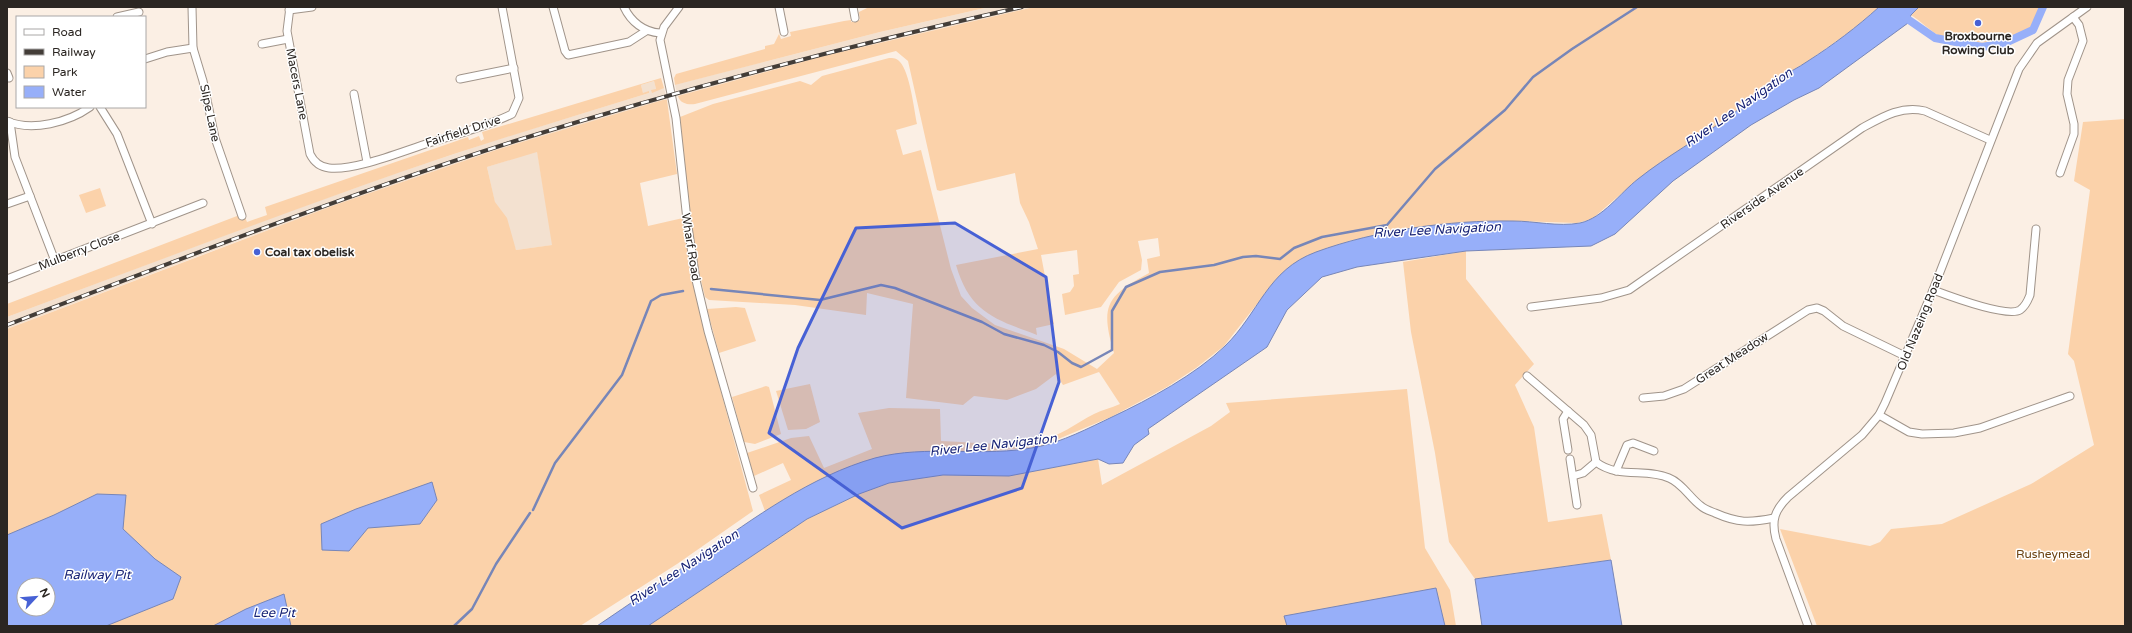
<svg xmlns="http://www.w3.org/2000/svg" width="2132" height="633" viewBox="0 0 2132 633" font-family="'Varela Round',sans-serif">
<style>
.built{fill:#f3e1d0}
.green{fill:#fbd2aa;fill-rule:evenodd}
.water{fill:#97aff9;stroke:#7786b8;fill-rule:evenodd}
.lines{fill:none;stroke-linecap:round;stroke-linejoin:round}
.stream{stroke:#7786b8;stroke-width:2.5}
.canal{stroke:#97aff9;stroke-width:8}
.street-casing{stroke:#a0948a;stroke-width:9}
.street{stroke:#fff;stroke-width:7}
.rail-casing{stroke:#433d38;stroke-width:4}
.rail{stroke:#fff;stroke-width:2.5;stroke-dasharray:8;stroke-linecap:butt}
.marked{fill:#4761d5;fill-opacity:0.2;stroke:#4761d5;stroke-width:3;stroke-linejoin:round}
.poi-dot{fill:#4761d5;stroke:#fff;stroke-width:1.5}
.labels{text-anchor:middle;stroke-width:3;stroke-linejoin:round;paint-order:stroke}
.poi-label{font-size:12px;font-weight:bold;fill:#2b2622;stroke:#fff}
.street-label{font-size:12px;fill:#2b2622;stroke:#fff}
.park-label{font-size:12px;fill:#6c4211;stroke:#fff}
.water-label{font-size:13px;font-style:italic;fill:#192477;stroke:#fff}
</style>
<rect width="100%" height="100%" fill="#fbefe4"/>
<g class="built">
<polygon points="989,7 1034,7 824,56 678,96 675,85 678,84 880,32"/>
<polygon points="654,81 656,89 664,88 667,100 499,149 403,182 246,238 7,329 7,317 279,215 400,172 496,140 649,93 643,93 641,85"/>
<polygon points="537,151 553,245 516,250 495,203 487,167"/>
</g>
<g class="green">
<polygon points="869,7 989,7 880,32 675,85 674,78 676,74 765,49 765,46 774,44 779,34 781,39 791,36 790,32 844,21 851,20 851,22 860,20 859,12"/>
<path d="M1034,7H1879L1851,31L1805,63L1776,80L1731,115L1622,193L1592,219L1577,223L1513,221L1474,223L1420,228L1349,241L1257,304L1224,346L1196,368L1167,387L1111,417L1039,447L977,452L943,450L885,456L874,459L837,472L765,511L759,495L791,480L783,463L754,476L747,453L791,438L809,436L824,468L872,449L858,413L889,408L940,409L941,441C973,442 1007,447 1039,441C1059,437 1076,423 1094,414C1102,410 1111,408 1120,404L1099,372L1063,385L1056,374L1036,389L1007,400L974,396L963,405L906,398L913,304L867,293L866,315L795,305L709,300L705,297L692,242L680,117L713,104L800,81L811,85L822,76L889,58C893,58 897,58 900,62C910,73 914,109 917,124L896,130L903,155L921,150L951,269L961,296L972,308L995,325L1064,349L1097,369L1114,353C1100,306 1106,296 1149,273L1147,259L1160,256L1158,238L1138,241L1142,260L1141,270L1119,282L1101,307L1065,315L1062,294L1070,292L1074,286L1073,275L1079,274L1077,250L1041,255L1054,324L1036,328L1037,335C995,319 970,313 956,265L1038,249L1029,222L1020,203L1015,173L940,191L937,190L908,61L896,51L695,104C689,105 680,104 678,96L824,56Z"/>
<path d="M1919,7H2039C2037,13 2035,25 2030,29C2011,46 1960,46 1938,35C1929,30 1921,21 1911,15Z"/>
<path d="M661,78L664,88L652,93L651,90L656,89L654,81L641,85L643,93L649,91V93C565,119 481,144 398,173C267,219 137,269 7,317V304L237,216L244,215L247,222L267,215L265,207L468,137L469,140L479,136L481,141L484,139L482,132Z"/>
<path d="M663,100H667L677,174L640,183L648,226L683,218L690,270L698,306L753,511L677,564L580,626H7V329L335,205L499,149ZM537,152L552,245L516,250L507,218L495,202L487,167ZM24,585H48V609H24Z"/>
<polygon points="2125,119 2125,626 1817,626 1780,529 1870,546 1880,542 1891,529 1942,524 2031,484 2094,445 2074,361 2068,354 2090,190 2074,181 2083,122"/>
<polygon points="100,188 106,206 86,213 79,195"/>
<polygon points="1466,251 1466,279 1534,364 1515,385 1534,427 1548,522 1602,514 1611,560 1475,579 1449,542 1435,453 1411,332 1403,262"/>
<polygon points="736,307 745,308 756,341 719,353 707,309"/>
<polygon points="810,384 820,422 806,429 788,430 776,391"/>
<polygon points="766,386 769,387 781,434 755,444 744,442 732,397"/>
<polygon points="1407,389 1425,548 1450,590 1456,626 648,626 807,519 859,494 889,483 943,475 1009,476 1098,459 1102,485 1211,426 1230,412 1226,403"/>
</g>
<g class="water">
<path d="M1879,7H1919L1911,15L1908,23L1819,88L1794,100L1751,125L1673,181L1615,234L1591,246L1466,251L1357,267L1322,277L1287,310L1267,347L1148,429L1149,434L1134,445L1123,463L1109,464L1098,459L1009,476L943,475L889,483L859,494L807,519L648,626H597C631,603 666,579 701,555C754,518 811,476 875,458C927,444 983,458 1037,447C1062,442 1089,428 1112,417C1150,399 1195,375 1225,346C1259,313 1267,270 1316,252C1376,230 1450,220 1513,221C1535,221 1558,227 1580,223C1603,218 1620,193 1638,179C1667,156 1700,138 1730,116C1746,104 1760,90 1776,80C1787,73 1798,68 1808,61C1833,45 1857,27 1879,7Z"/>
<polygon points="432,482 437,500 420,524 368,528 349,551 322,550 321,524 356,509"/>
<path d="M97,494L126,495L123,529L155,559L181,577L173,599L106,626H7V535L54,515ZM24,585H48V609H24Z"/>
<polygon points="1611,560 1622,626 1482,626 1475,579"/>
<polygon points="1436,588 1445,626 1287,626 1284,616"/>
<polygon points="284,594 291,626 213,626 246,609"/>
</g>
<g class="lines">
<g class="stream">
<polyline points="711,289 820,300 881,285 895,288 982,322 1004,334 1044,345 1058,352 1072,363 1081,367 1112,350 1112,311 1126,287 1160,272 1214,265 1243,257 1256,256 1280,259 1294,248 1322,237 1387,225 1435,169 1505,110 1533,77 1572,49 1637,7"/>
<polyline points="533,510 555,463 622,375 651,301 661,295 683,291"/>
<polyline points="454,626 472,609 496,564 530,513"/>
</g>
<polyline class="canal" points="1897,7 1906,18 1935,38 1982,47 2005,43 2033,30 2043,7"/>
<defs>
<g id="street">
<polyline points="192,7 193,48 203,81 215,138 242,216"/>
<path d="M290,7L287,31L310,154C314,162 320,167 329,168C355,171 403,151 429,143C457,134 486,127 512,114L519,98L502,7"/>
<polyline points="553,7 565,51 568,55 629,42 646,31"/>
<path d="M624,7C631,22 644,32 660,33"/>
<polyline points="679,7 664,27 660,40 676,118 687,220 696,280 708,331 753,488"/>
<polyline points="779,7 784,32"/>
<polyline points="853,7 855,18"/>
<polyline points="289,10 312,7"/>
<polyline points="117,17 139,12"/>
<polyline points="262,44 288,39"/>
<polyline points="145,59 167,52 193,48"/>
<polyline points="7,73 9,78"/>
<polyline points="460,79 514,68"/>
<polyline points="354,94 367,162"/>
<polyline points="100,107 117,134 152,224"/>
<path d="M7,121C32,132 69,122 90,107"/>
<polyline points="10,122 15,157 55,261"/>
<polyline points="2060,173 2074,134 2074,124 2067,94 2068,80 2083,41 2079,25 2073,17"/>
<polyline points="7,204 30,196"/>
<polyline points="7,279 203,203"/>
<path d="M1933,290C1949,296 2007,318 2020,310C2026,306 2028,300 2030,295L2036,229"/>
<path d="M1531,307L1601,298L1629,290L1862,128C1882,117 1902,105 1925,111L1990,140"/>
<path d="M1527,376L1584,425L1591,435L1596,462C1618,479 1646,468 1669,478C1682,483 1690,498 1701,506C1704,509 1710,511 1715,513C1738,523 1749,523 1774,518"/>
<polyline points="1643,398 1664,396 1684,389 1808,310 1817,308 1824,311 1843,326 1905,356"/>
<polyline points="1879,415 1909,432 1922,434 1954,433 1980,428 2070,396"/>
<polyline points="1568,450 1563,419 1568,411"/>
<polyline points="1570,459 1577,505"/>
<polyline points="1616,471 1627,445 1633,443 1654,451"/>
<polyline points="1573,476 1583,473 1596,462"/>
<path d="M1808,626L1776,539C1771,520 1775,510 1788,497L1862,435L1879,415L1885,403L1933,290L2019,69L2037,43L2087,7"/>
</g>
</defs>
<use href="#street" class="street-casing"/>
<use href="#street" class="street"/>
<defs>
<path id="rail" d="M7,325C175,261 343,196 515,141C682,89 851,45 1022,7"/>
</defs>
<use href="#rail" class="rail-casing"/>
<use href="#rail" class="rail"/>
</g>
<path class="marked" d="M955,223L1046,277L1059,382L1022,488L902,528L769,433L798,348L856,228Z"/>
<g class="poi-dot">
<circle cx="1978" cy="23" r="4"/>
<circle cx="257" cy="252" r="4"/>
</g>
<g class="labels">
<g class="poi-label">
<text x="1978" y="40">Broxbourne<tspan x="1978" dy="14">Rowing Club</tspan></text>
<text x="265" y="256" text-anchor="start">Coal tax obelisk</text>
</g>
<g class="street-label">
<text transform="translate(297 84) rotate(79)" y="4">Macers Lane</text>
<text transform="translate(210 113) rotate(78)" y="4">Slipe Lane</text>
<text transform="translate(463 131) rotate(-18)" y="4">Fairfield Drive</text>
<text transform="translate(1762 198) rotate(-35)" y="4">Riverside Avenue</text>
<text transform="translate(691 247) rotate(81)" y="4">Wharf Road</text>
<text transform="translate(79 251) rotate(-21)" y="4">Mulberry Close</text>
<text transform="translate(1920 322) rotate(-68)" y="4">Old Nazeing Road</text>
<text transform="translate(1732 358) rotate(-33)" y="4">Great Meadow</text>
</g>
<g class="park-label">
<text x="2053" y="558">Rusheymead</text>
</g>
<g class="water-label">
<text transform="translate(1738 107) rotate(-35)" y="5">River Lee Navigation</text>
<text transform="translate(1437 229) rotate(-3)" y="5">River Lee Navigation</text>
<text transform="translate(993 444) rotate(-6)" y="5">River Lee Navigation</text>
<text transform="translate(683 567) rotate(-33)" y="5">River Lee Navigation</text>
<text x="97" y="579">Railway Pit</text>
<text x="274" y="617">Lee Pit</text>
</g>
</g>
<rect width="2132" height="633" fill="none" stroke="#2b2622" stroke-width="16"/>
<rect x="16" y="16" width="130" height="92" fill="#ffffff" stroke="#aaa8a7"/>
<rect x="24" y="29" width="20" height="6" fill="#ffffff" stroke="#aaa8a7"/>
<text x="52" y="36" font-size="12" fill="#2b2622">Road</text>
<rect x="24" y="49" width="20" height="6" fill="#433d38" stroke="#aaa8a7"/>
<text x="52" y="56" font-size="12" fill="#2b2622">Railway</text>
<rect x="24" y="66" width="20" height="12" fill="#fbd2aa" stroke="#aaa8a7"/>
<text x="52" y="76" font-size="12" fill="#2b2622">Park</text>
<rect x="24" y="86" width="20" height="12" fill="#97aff9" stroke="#aaa8a7"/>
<text x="52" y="96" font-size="12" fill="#2b2622">Water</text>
<g transform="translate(36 597) rotate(64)"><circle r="19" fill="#ffffff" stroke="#aaa8a7"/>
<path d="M0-3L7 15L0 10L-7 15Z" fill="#4761d5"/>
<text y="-6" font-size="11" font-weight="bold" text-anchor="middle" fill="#2b2622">N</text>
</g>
</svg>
